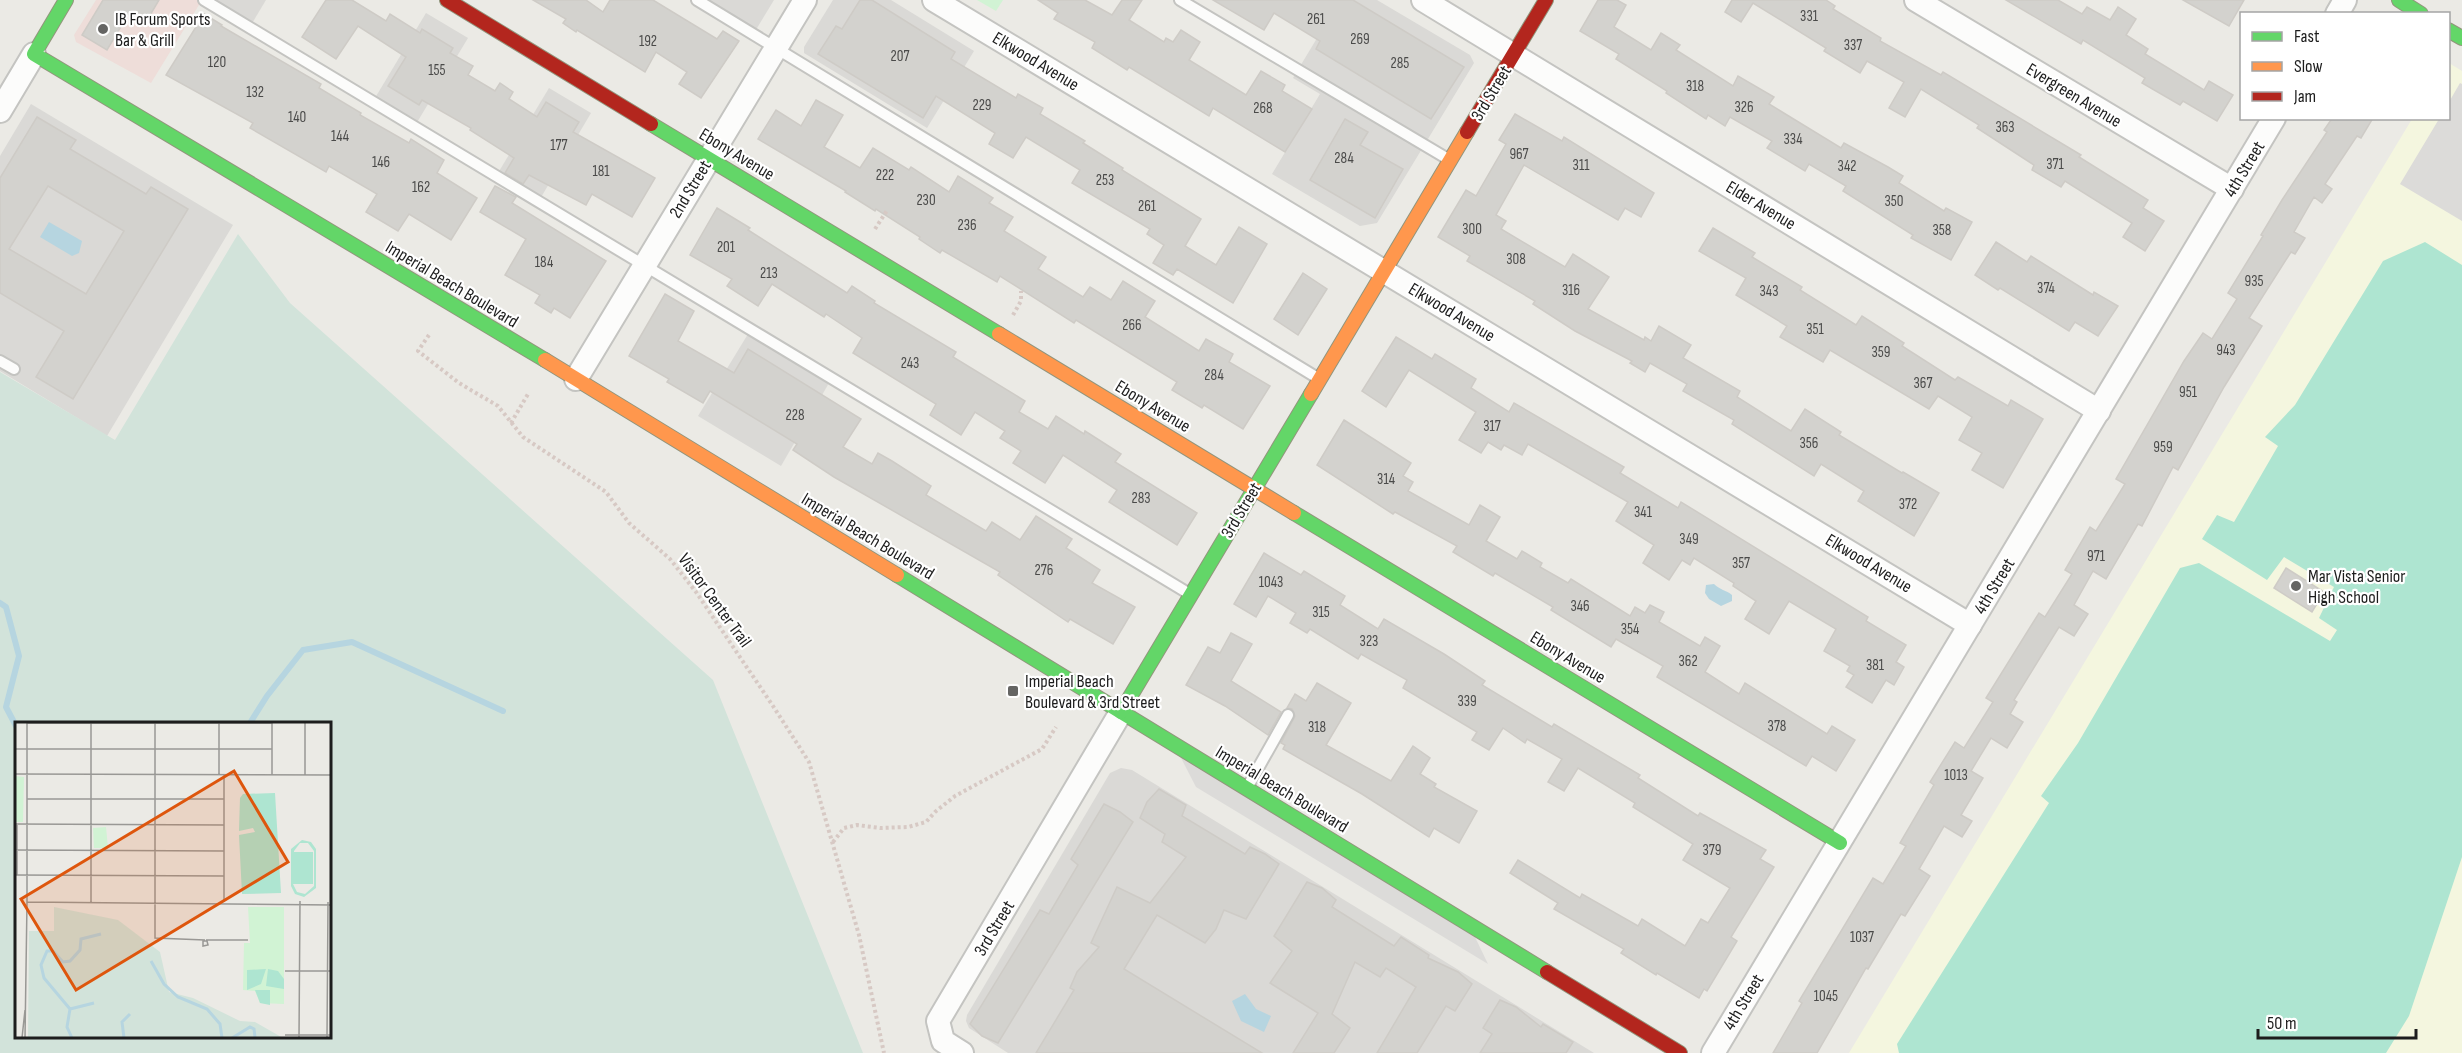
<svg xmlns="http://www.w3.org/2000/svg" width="2462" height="1053" viewBox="0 0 2462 1053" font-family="'Sofia Sans Condensed',sans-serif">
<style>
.residential{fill:#dad9d6}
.commercial{fill:#eeddd9}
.education{fill:#f4f6df}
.wetland{fill:#d2e3da;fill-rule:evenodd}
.park{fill:#d1f3d4}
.pitch{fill:#aee5d1}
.parking{fill:#dcdbd9}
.water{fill:#b6d5e0}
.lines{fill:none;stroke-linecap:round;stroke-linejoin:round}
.stream{stroke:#b6d5e0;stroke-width:6}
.building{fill:#d3d2ce;stroke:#cecbc6;stroke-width:1.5;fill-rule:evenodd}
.lane-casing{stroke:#c4c4c1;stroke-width:14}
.street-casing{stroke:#c4c4c1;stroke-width:26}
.fast-casing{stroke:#92957c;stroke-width:16}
.slow-casing{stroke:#92957c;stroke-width:16}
.jam-casing{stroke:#92957c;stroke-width:16}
.path{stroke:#d7c9c4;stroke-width:4;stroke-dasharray:3 3;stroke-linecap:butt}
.lane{stroke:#fcfcfb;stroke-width:10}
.street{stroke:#fcfcfb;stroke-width:22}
.fast{stroke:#63d668;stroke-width:14}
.slow{stroke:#ff974d;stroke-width:14}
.jam{stroke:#b3261e;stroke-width:14}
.poi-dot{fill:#656563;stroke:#fff;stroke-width:2}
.labels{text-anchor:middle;stroke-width:4.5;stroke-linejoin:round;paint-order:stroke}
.number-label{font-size:15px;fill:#4a4a49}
.poi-label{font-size:18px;fill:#1d1d1d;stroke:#fff;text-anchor:start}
.street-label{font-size:18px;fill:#1d1d1d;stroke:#fff}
.inset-river{fill:none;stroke:#b6d5e0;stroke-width:3}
.inset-road{fill:none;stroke:#999895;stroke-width:1.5}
.view{fill:#de560d;fill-opacity:0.15;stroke:#de560d;stroke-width:3}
.inset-edge{fill:none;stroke:#1d1d1d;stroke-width:3}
</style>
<rect width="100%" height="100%" fill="#ebeae5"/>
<g class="residential">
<polygon points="208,0 266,0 251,25"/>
<polygon points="690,0 774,0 751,38"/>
<polygon points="833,0 891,0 974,51 927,128 804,53 804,47"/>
<polygon points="1340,0 1377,0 1470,55 1474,63 1377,223 1360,226 1272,174 1320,94 1293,78"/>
<polygon points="426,13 468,38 416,124 375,98"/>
<polygon points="549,88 591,113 540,199 498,173"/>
<polygon points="31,104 233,225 107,436 0,371 0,156"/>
<polygon points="748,334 829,383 781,466 698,416"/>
<polygon points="1121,768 1132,770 1594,1053 1008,1053 969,1028 966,1021 967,1015 1110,773"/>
</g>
<polygon class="commercial" points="96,0 202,0 151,83 76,42 74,35"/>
<polygon class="education" points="2449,63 2462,71 2462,1053 1849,1053 2412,119 2448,118"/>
<path class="wetland" d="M238,234L290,303L713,680L863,1053H0V372L115,440ZM16,723H330V1036H16Z"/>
<polygon class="park" points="977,0 1003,0 996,11"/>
<polygon class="pitch" points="2425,242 2462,265 2462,857 2409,1016 2386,1053 1899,1053 1897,1044 2049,803 2041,796 2078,743 2180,568 2199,563 2330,641 2337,630 2319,618 2334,587 2284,557 2267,580 2202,539 2217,515 2234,522 2278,446 2265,437 2295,405 2383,261"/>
<g class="parking">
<polygon points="2460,83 2462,84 2462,221 2400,184 2439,119 2448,118 2449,102"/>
<polygon points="1180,756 1475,937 1488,964 1196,787"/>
</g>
<g class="water">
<polygon points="49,222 82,241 79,253 72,256 40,237"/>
<path d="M1714,584C1720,590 1726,590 1732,595V601L1721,606L1709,599L1705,593L1706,585Z"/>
<polygon points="1245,994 1256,1009 1271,1016 1264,1032 1241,1021 1232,1001"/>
</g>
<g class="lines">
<g class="stream">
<polyline points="0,603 6,607 19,656 6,707 16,726"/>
<polyline points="250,723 267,696 303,650 352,642 503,711"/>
</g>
</g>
<g class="building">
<polygon points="103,0 159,0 146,22 129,13 107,50 82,35"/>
<polygon points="326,0 352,0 386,21 390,14 420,33 422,29 453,48 450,53 473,66 468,75 495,91 500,83 513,92 509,99 537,117 546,102 579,122 573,132 655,178 632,217 592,194 586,205 529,175 523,184 505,173 514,158 470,130 471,128 422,100 419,105 388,86 406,57 358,26 336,59 302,37"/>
<polygon points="533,0 586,0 603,12 610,0 653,0 717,39 723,31 739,41 701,98 679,84 687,72 656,52 645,72 577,30 576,32 563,23 566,19"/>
<polygon points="860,0 872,0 955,52 951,59 1016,98 1018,94 1043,108 1040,114 1085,141 1083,143 1123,168 1122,170 1201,219 1185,246 1216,265 1239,227 1267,244 1233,303 1177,269 1173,275 1153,263 1164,245 1147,234 1150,229 1072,183 1080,170 1026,137 1013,158 989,144 995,133 936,96 923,118 818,54 836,26 842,29"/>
<polygon points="1038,0 1085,0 1112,15 1122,0 1142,0 1129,20 1164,42 1166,38 1173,42 1181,30 1200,42 1189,60 1246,95 1261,71 1285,85 1282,91 1312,109 1285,152 1213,108 1209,116 1129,67 1127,70 1092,48 1095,42 1054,19 1058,13"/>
<polygon points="1213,0 1353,0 1464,67 1431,119 1316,49 1320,41 1274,13 1264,30"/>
<polygon points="1598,0 1617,0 1626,5 1614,27 1651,50 1661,33 1680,45 1676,50 1733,86 1738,76 1774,97 1769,104 1841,148 1844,143 1888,167 1903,176 1899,183 1944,211 1946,208 1972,222 1951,260 1911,238 1913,235 1843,191 1846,186 1809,164 1805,171 1767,148 1772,141 1730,117 1725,126 1708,115 1706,119 1666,93 1667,91 1616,59 1619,54 1580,31"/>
<polygon points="1732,0 1826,0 1835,6 1833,9 1881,38 1880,41 1941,75 1943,72 2081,155 2079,157 2148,200 2143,208 2164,221 2145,251 2123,237 2132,223 2065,181 2061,187 2032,170 2034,165 1977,128 1979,125 1921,89 1905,117 1889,108 1904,82 1867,61 1860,73 1824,51 1826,48 1753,3 1741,22 1725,12"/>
<polygon points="2006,0 2058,0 2082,14 2087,7 2110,20 2118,7 2136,19 2126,35 2148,49 2145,54 2204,90 2209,81 2233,95 2217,121 2183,101 2180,105 2142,83 2145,78 2083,40 2081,44"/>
<polygon points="2183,0 2244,0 2229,26"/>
<polygon points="204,14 222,25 221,26 321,84 319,88 361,113 360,115 409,143 411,139 444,160 437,173 477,198 451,240 409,214 398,231 366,212 377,194 329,166 326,172 250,128 253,123 166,75"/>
<polygon points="816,100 843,115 824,147 860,168 873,148 909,170 911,167 949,192 958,176 993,198 989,203 1013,217 1004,231 1046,257 1038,269 1083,297 1090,287 1111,300 1123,281 1155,301 1145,317 1199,351 1206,339 1233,354 1229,362 1270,386 1243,429 1204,405 1202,408 1172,390 1177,382 1076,320 1074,323 1000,276 997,282 942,250 940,253 919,239 920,237 876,209 875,211 845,192 846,191 758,139 776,110 801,126"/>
<polygon points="1515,114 1562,141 1564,137 1654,193 1641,217 1625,208 1618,220 1524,165 1496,215 1506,221 1501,229 1565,267 1573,254 1609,277 1588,309 1644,340 1645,337 1651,341 1659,326 1691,345 1683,358 1740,391 1737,397 1791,431 1805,409 1841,432 1839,435 1902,473 1903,472 1939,493 1914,536 1858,501 1864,491 1821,464 1814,476 1732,424 1734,420 1683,391 1687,384 1650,363 1645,372 1630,363 1632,361 1575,331 1533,304 1535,301 1467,261 1470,256 1438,237 1466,190 1476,196 1506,144 1499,140"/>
<path d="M37,117L76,140L70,149L146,194L151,187L188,209L73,399L36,377L64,331L0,293V178ZM48,186L124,231L86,294L9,249Z"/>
<polygon points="2328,118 2373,118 2361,138 2357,136 2325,184 2332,189 2322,203 2314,197 2294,232 2305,238 2295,254 2291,252 2249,318 2262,326 2224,387 2178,470 2173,467 2142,526 2138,524 2106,579 2093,571 2074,605 2088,614 2074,636 2059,627 2014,700 2017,702 2010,714 2023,722 2007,748 1991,738 1971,771 1983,778 1961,815 1972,821 1962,837 1944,826 1919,869 1930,876 1905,916 1901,914 1868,969 1866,968 1817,1053 1773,1053 1802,1003 1799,1001 1873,878 1883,884 1906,846 1900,843 1934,785 1930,782 1955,742 1964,748 1993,702 1986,698 2039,613 2045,617 2072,574 2065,570 2090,527 2096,531 2125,484 2116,479 2184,361 2203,333 2212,339 2237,299 2228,293 2263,236 2261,235 2282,200 2327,132 2324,130 2331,120"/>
<polygon points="1345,119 1368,132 1360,145 1403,169 1375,218 1310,180"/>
<polygon points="495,186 516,197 512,203 606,261 570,318 554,308 551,313 535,303 540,295 505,275 526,239 480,212"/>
<polygon points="717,208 750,228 748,230 847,293 852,286 875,301 874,303 956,352 953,357 1025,401 1019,412 1048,429 1056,416 1084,434 1085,431 1121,454 1115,462 1197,513 1177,545 1109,502 1117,490 1063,455 1045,483 1013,463 1021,451 1000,438 1005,431 975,412 961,435 930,415 936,404 853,353 862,338 826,314 824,317 772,284 758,306 727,286 732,279 690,255"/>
<polygon points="1713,228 1755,253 1752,257 1802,287 1800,290 1856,325 1862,316 1904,343 1902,346 1955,380 1958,377 2008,406 2011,400 2043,419 2003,488 1972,470 1982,453 1959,440 1972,417 1938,396 1929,409 1830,350 1823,362 1780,337 1787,326 1736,295 1746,278 1699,251"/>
<polygon points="1996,242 2027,262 2031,256 2093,295 2094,292 2118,306 2098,336 2075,322 2069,331 2000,288 1998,290 1975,275"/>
<polygon points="1303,273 1327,289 1298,335 1274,319"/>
<polygon points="665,294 694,311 678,341 734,373 748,349 861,419 843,447 872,464 878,453 892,461 931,486 926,495 986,531 992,522 1020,540 1036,516 1072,539 1066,548 1100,570 1092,583 1135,607 1113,644 1070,619 1068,622 998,575 1000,572 834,477 793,450 797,444 710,391 703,403 667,382 669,379 629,356"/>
<polygon points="1396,337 1432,359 1435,354 1476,379 1471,388 1509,412 1514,403 1624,467 1620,473 1678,508 1681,502 1868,617 1866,621 1906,645 1896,662 1904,667 1894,685 1886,680 1872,703 1846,687 1854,675 1847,671 1850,666 1824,651 1836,629 1789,601 1769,634 1745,619 1756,601 1733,586 1734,583 1694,558 1690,565 1682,560 1669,580 1643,563 1654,545 1616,521 1628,502 1528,444 1522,455 1504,445 1501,450 1488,442 1481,453 1459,440 1476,412 1409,370 1386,407 1362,391"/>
<polygon points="1344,420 1411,463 1403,476 1413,482 1408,491 1469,525 1480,505 1500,517 1486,541 1517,559 1522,551 1542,563 1540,567 1568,583 1571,579 1630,616 1635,607 1645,613 1650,605 1664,612 1659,622 1700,646 1705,637 1720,646 1705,672 1739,694 1745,683 1827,734 1832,726 1855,740 1836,771 1812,756 1806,766 1786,754 1657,677 1663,666 1616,639 1611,647 1551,610 1553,607 1495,573 1493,576 1453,552 1457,546 1395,512 1393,514 1317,465"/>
<polygon points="1264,553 1301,575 1304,571 1345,596 1340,605 1378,629 1384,619 1444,654 1485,681 1482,685 1552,727 1554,724 1640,775 1638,778 1698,816 1700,813 1766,850 1760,859 1774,867 1731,937 1737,941 1707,991 1704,989 1699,998 1657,973 1656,975 1621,953 1624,949 1554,909 1558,903 1510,873 1518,860 1580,898 1582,894 1638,926 1642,919 1685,946 1701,919 1708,923 1730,888 1683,860 1693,844 1633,807 1635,803 1578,768 1564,791 1548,782 1562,759 1527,739 1525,743 1503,728 1489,750 1472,740 1477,732 1403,688 1407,680 1361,654 1358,659 1310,629 1307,633 1290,623 1296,613 1268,596 1256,617 1234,604"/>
<polygon points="2286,568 2324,592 2312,612 2274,588"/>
<polygon points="1231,633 1252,644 1231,681 1281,712 1268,735 1225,706 1186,685 1208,647 1220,653"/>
<polygon points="1317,683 1351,703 1326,745 1391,781 1413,746 1430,758 1420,774 1436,784 1434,787 1477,811 1459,843 1434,828 1429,837 1362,794 1283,749 1285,745 1281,743 1295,716 1292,709 1287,708 1295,694 1306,701"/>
<polygon points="1159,789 1186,805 1182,816 1245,854 1250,847 1265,854 1279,864 1246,919 1224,910 1216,929 1205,943 1157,915 1124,969 1262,1053 1036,1053 1074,990 1070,988 1077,972 1099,947 1091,943 1117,887 1150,903 1186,857 1162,842 1165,834 1140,818 1147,802"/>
<polygon points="1104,804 1120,812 1133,822 998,1043 982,1036 970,1024 1040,910 1049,914 1078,865 1071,859"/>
<polygon points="1307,882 1322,888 1336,900 1332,907 1394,946 1401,937 1429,955 1428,958 1458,972 1472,984 1455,1011 1446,1006 1417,1053 1377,1053 1416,987 1386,968 1380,977 1355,962 1332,1014 1350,1028 1334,1053 1293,1053 1318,1013 1270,983 1292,951 1274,936"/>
<polygon points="1500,1000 1516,1007 1541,1027 1543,1024 1573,1042 1566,1053 1480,1053 1492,1034 1483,1028"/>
</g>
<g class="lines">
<defs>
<g id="lane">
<polyline points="204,0 1188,593"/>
<polyline points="697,0 1316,377"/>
<polyline points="1180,0 1448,159"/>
<polyline points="0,361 14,369"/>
<polyline points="1248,786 1288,715"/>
</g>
<g id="street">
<polyline points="934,0 1970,625"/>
<polyline points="1423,0 2099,411"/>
<polyline points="1916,0 2232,189"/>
<polyline points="2337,14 2345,0"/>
<polyline points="0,111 34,54"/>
<polyline points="576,379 805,0"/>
<polyline points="962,1053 943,1041 938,1021 1121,712"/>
<polyline points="1713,1053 2274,118"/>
</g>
<g id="fast">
<polyline points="66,0 34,54 545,360"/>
<polyline points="2399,0 2421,14"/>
<polyline points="2448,30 2462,38"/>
<polyline points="651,124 999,334"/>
<polyline points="1294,513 1840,843"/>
<polyline points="897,575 1547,972"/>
<polyline points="1121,712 1311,394"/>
</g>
<g id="slow">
<polyline points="999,334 1294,513"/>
<polyline points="545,360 897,575"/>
<polyline points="1311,394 1467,132"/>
</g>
<g id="jam">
<polyline points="447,0 651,124"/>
<polyline points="1467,132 1546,0"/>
<polyline points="1547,972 1680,1053"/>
</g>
</defs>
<use href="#lane" class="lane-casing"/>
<use href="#street" class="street-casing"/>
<use href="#fast" class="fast-casing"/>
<use href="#slow" class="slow-casing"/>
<use href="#jam" class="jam-casing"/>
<g class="path">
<polyline points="875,229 888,209"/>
<polyline points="1013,315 1021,301 1021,291"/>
<polyline points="429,335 418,351 459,383 498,406 523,437 606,492 629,523 670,559 696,592 773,706 809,762 859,935 884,1053"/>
<polyline points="511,423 528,394"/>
<polyline points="833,842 844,828 857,825 880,828 908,827 926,822 935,812 955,796 1042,749 1056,727"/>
</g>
<use href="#lane" class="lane"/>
<use href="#street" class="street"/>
<use href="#fast" class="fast"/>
<use href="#slow" class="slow"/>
<use href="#jam" class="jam"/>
</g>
<g class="poi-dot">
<circle cx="103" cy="29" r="6"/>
<circle cx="2296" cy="586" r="6"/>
<rect x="1007" y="685" width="12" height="12" rx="3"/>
</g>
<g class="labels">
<g class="number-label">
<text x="1809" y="21">331</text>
<text x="1316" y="24">261</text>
<text x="1360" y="44">269</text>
<text x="648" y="46">192</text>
<text x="1853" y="50">337</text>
<text x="900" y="61">207</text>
<text x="217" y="67">120</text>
<text x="1400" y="68">285</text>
<text x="437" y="75">155</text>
<text x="1695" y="91">318</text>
<text x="255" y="97">132</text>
<text x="982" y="110">229</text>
<text x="1744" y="112">326</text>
<text x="1263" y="113">268</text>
<text x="297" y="122">140</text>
<text x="2005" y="132">363</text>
<text x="340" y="141">144</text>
<text x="1793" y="144">334</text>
<text x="559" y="150">177</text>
<text x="1519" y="159">967</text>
<text x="1344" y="163">284</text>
<text x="381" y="167">146</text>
<text x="2055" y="169">371</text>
<text x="1581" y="170">311</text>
<text x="1847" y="171">342</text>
<text x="601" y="176">181</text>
<text x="885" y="180">222</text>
<text x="1105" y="185">253</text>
<text x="421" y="192">162</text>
<text x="926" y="205">230</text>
<text x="1894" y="206">350</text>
<text x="1147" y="211">261</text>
<text x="967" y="230">236</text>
<text x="1472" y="234">300</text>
<text x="1942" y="235">358</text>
<text x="726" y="252">201</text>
<text x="1516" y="264">308</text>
<text x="544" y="267">184</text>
<text x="769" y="278">213</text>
<text x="2254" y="286">935</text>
<text x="2046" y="293">374</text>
<text x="1571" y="295">316</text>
<text x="1769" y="296">343</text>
<text x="1132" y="330">266</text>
<text x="1815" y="334">351</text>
<text x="2226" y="355">943</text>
<text x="1881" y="357">359</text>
<text x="910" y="368">243</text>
<text x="1214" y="380">284</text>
<text x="1923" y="388">367</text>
<text x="2188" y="397">951</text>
<text x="795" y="420">228</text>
<text x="1492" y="431">317</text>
<text x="1809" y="448">356</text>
<text x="2163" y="452">959</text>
<text x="1386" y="484">314</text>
<text x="1141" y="503">283</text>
<text x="1908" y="509">372</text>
<text x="1643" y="517">341</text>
<text x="1689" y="544">349</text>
<text x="2096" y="561">971</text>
<text x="1741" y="568">357</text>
<text x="1044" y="575">276</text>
<text x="1271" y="587">1043</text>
<text x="1580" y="611">346</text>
<text x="1321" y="617">315</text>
<text x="1630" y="634">354</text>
<text x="1369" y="646">323</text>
<text x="1688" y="666">362</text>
<text x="1875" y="670">381</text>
<text x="1467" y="706">339</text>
<text x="1777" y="731">378</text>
<text x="1317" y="732">318</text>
<text x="1956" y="780">1013</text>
<text x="1712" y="855">379</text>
<text x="1862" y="942">1037</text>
<text x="1826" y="1001">1045</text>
</g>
<g class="poi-label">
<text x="115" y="25">IB Forum Sports<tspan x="115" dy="21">Bar &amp; Grill</tspan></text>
<text x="2308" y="582">Mar Vista Senior<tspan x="2308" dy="21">High School</tspan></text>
<text x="1025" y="687">Imperial Beach<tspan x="1025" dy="21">Boulevard &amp; 3rd Street</tspan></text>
</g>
<g class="street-label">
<text transform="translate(1036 61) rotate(31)" y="6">Elkwood Avenue</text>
<text transform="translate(1491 93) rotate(-59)" y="6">3rd Street</text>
<text transform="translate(2074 95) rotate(31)" y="6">Evergreen Avenue</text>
<text transform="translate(737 154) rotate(31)" y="6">Ebony Avenue</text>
<text transform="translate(2244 169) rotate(-59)" y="6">4th Street</text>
<text transform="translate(690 189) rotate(-59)" y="6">2nd Street</text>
<text transform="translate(1761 205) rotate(31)" y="6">Elder Avenue</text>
<text transform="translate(452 284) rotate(31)" y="6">Imperial Beach Boulevard</text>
<text transform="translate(1452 312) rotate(31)" y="6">Elkwood Avenue</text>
<text transform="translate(1153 406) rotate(31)" y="6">Ebony Avenue</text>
<text transform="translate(1241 510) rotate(-59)" y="6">3rd Street</text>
<text transform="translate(868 536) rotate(31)" y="6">Imperial Beach Boulevard</text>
<text transform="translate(1869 563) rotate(31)" y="6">Elkwood Avenue</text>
<text transform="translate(1994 586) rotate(-59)" y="6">4th Street</text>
<text transform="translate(715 600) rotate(54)" y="6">Visitor Center Trail</text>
<text transform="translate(1568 657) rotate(31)" y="6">Ebony Avenue</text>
<text transform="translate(1282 789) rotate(31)" y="6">Imperial Beach Boulevard</text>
<text transform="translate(994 928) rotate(-59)" y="6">3rd Street</text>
<text transform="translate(1743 1002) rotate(-59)" y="6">4th Street</text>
</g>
</g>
<g transform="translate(15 722)">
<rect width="316" height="316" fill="#ebeae5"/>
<path d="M39,185L103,198L145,230L154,270L178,276L225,299L240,300L268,316H13L14,209H39Z" fill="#d2e3da"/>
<path d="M0,54L9,55L8,100H0ZM91,105L93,126H79L78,106ZM233,185H269V282L245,281L240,269L228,268L229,221H235Z" fill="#d1f3d4"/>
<path d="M260,71L266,171L227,172L224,113L240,110L238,106L224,109L225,76L228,72ZM287,118L296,120L301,127V166L289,175L280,172L276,164V127ZM285,121H293L299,129V164L290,172L282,170L278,162H298V130H279V159V129ZM251,247L246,262L232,268V248ZM253,247L263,249L269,257V267L251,264ZM240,268H255V283L245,281Z" fill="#aee5d1" fill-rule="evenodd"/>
<path class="inset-river" d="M136,239L149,262L163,275L192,287L205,302L207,316M79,281L55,287L29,256L26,243L32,229H38L48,240L55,239L65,228L66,217L86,212M55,287L52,305L57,316M109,316L107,300L115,292M217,316L235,305L239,307L240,315"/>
<path class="inset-road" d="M12,1H257M12,1V180L317,183M140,1V216L190,218M0,27H257M0,52L317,53M204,52V1M209,52V180M257,53V1M290,53V1M12,77H209M0,102L209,103M0,128L209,129M0,153L209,154M2,153V102M76,180V1M191,218H233M188,219H192L193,223L188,224ZM270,249H317M270,313H317M7,316L10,288M10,316L12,180M284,316L285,179M312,316L313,180"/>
<path class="view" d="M219,49L273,140L61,268L6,177Z"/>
<rect width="316" height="316" class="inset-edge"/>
</g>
<rect x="2240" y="12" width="210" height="108" fill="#ffffff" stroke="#a5a5a5" stroke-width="1.5"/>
<rect x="2252" y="32" width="30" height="9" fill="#63d668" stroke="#a5a5a5" stroke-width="1.5"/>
<text x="2294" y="42" font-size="18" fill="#1d1d1d">Fast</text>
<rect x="2252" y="62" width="30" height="9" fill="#ff974d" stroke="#a5a5a5" stroke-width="1.5"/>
<text x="2294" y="72" font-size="18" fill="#1d1d1d">Slow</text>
<rect x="2252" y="92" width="30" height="9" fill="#b3261e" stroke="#a5a5a5" stroke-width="1.5"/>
<text x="2294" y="102" font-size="18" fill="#1d1d1d">Jam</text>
<path d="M2258 1029v9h158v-9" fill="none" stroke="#1d1d1d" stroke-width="3"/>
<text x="2267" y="1029" font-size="18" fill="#1d1d1d" stroke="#ffffff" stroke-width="4.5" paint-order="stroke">50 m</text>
</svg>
